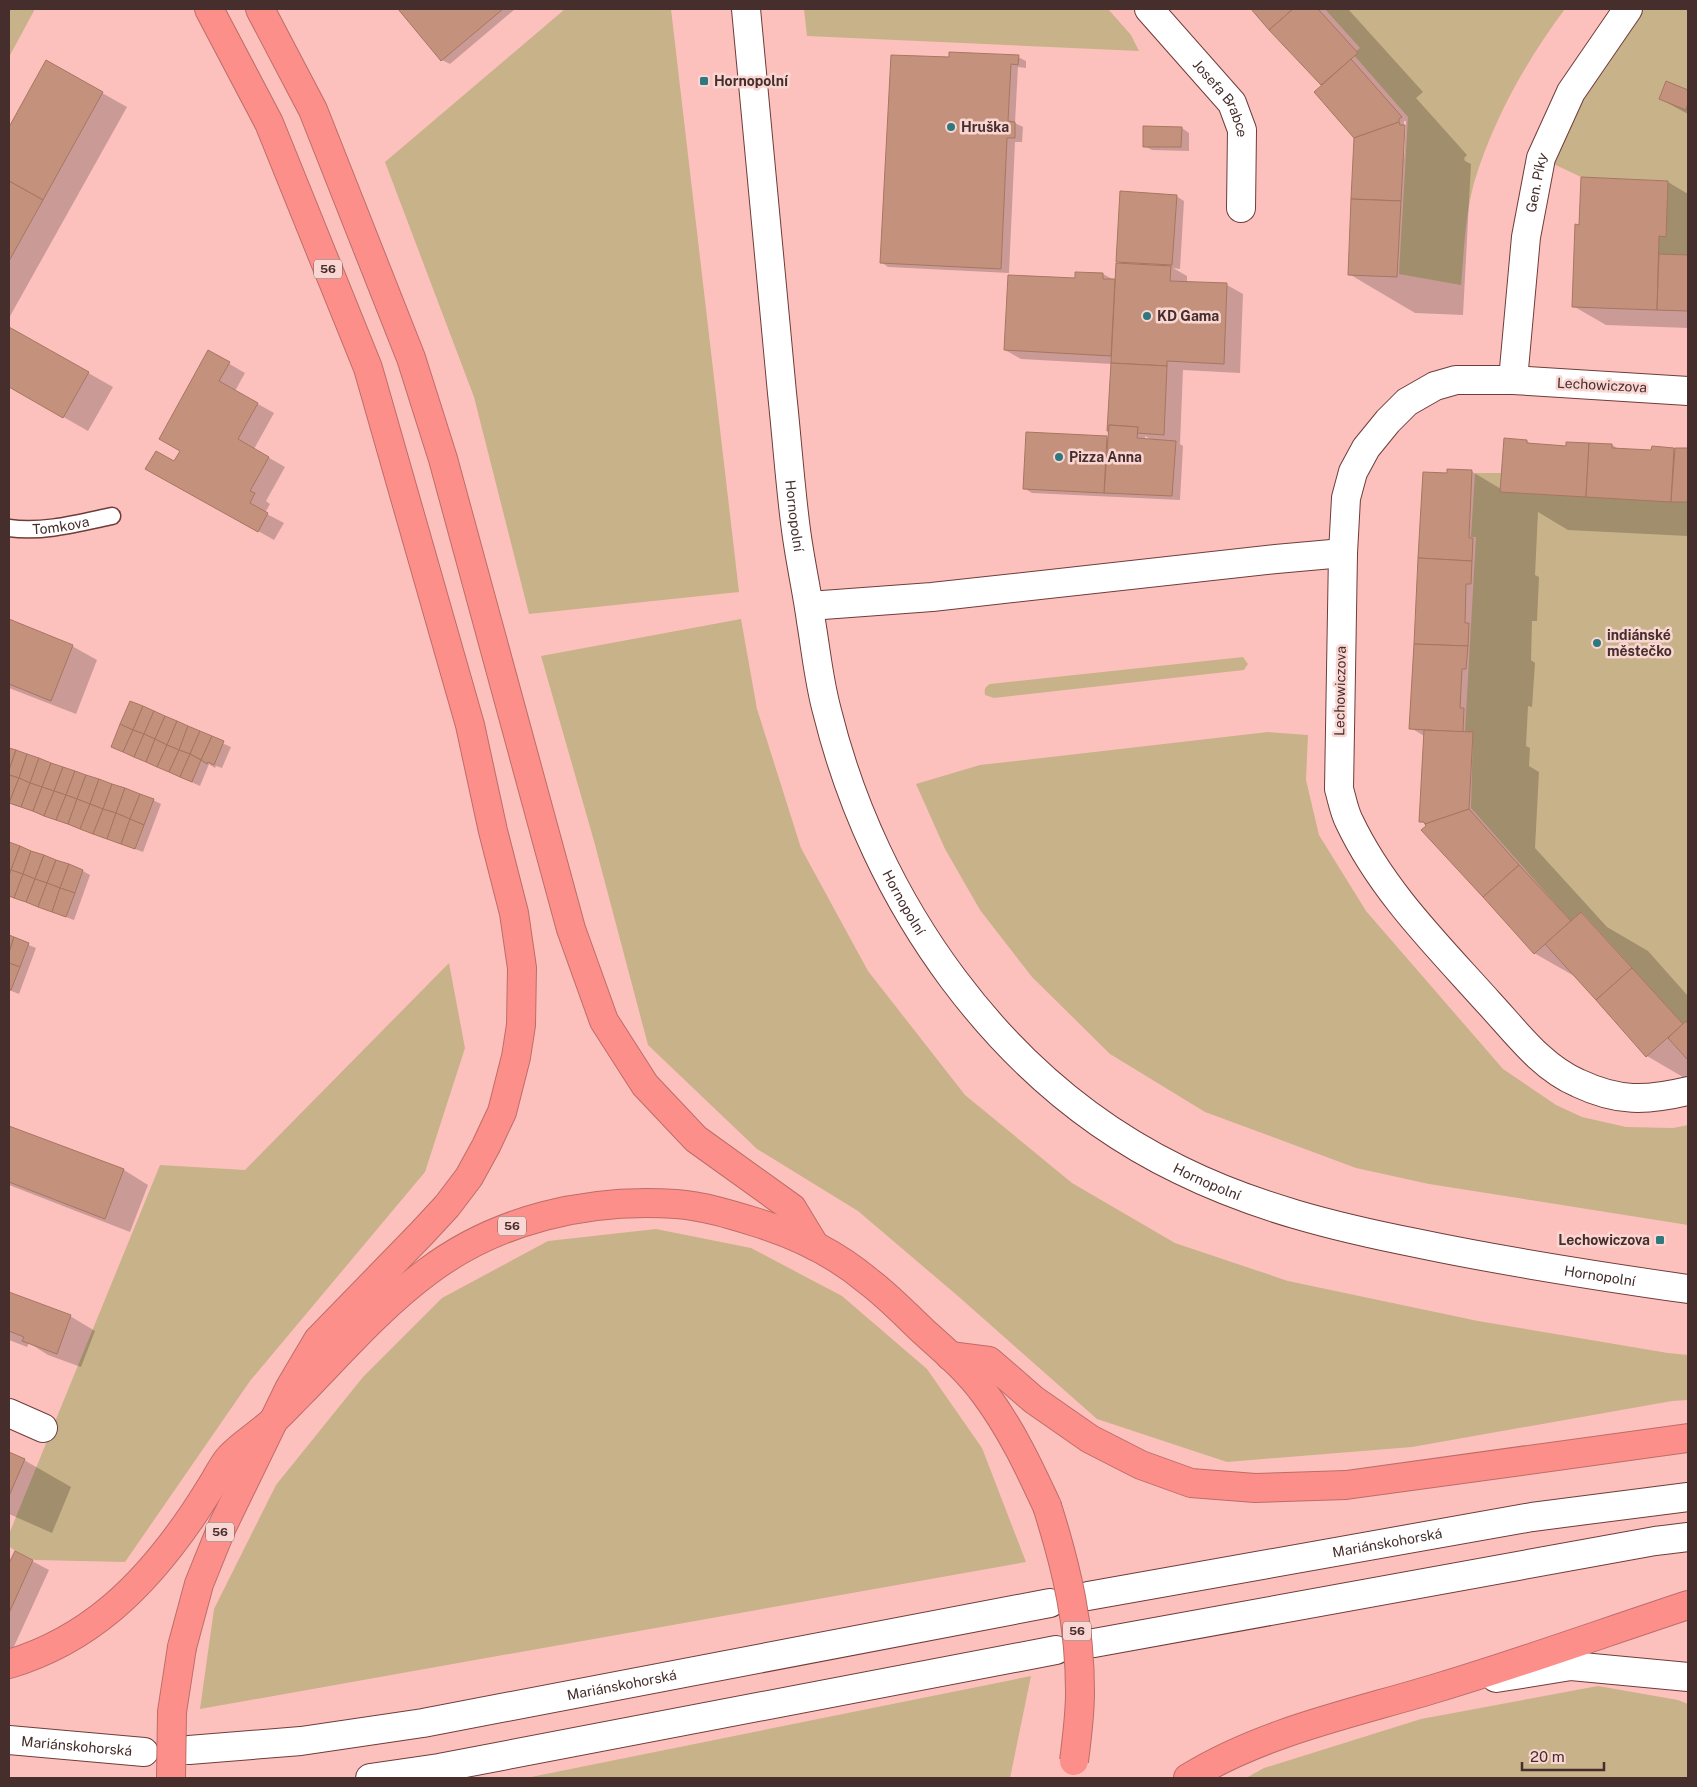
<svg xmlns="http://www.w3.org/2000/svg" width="1697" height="1787" viewBox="0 0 1697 1787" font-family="'Public Sans',sans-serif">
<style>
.green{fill:#c8b289}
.shadow{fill:#0003;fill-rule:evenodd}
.building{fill:#c4917c;stroke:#a77661}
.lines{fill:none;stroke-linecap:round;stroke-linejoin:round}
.lane-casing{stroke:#6e3d3b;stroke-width:19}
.street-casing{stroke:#6e3d3b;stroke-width:30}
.secondary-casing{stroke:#6e3d3b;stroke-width:30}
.highway-casing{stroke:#bd6d69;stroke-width:30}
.lane{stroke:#fff;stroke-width:16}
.street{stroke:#fff;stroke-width:28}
.secondary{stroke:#fff;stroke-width:28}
.highway{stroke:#fd8f8a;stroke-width:28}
.highway-bridge-casing{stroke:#bd6d69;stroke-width:30;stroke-linecap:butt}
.highway-bridge{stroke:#fd8f8a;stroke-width:28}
.poi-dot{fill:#2f787e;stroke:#fad6d3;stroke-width:2}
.labels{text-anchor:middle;stroke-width:5;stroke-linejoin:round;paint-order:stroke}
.shield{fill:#fad6d3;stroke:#7b605e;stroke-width:1}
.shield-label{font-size:12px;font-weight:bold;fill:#452e2c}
.poi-label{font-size:14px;font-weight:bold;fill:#452e2c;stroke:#fad6d3;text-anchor:start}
.street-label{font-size:14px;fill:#452e2c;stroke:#fad6d3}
</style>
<rect width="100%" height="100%" fill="#fdc1bd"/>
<g class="green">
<polygon points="9,9 35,9 9,57"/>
<polygon points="565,9 671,9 739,592 529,614 474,397 385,162"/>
<polygon points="804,9 1108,9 1131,35 1139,51 807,36"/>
<path d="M1325,9H1565C1526,61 1493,120 1474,183C1465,216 1464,251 1461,285L1399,274L1408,117L1353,54L1360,48Z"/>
<polygon points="1628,9 1688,9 1688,255 1659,254 1659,236 1666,236 1668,181 1581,177 1541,158"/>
<polygon points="1475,473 1503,473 1502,492 1688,502 1688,1026 1683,1024 1582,912 1571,921 1471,808 1473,733 1465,731 1476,537 1471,537"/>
<polygon points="741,619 757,709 801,848 868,971 965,1095 1072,1183 1175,1243 1288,1281 1478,1321 1668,1353 1688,1355 1688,1400 1672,1401 1412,1447 1227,1462 1097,1419 959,1297 858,1211 757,1149 648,1045 594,841 541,656"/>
<path d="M1243,657L1248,664L1244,670L994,698L985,695C984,689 985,687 990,684Z"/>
<polygon points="1268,732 1308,735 1306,780 1319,835 1366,911 1503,1069 1556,1105 1582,1117 1626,1127 1673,1128 1688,1125 1688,1225 1429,1184 1356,1168 1205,1112 1110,1054 1032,977 980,910 945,849 916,784 980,765"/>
<polygon points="449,963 465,1048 425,1172 250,1381 125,1562 35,1560 15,1551 9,1546 9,1534 160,1165 245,1170"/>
<polygon points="656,1229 751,1248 842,1296 927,1369 982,1448 1026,1562 200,1709 214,1609 276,1485 363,1377 442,1298 548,1241"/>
<polygon points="1031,1676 1010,1778 526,1778"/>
<polygon points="1598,1686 1678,1700 1688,1704 1688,1778 1246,1778 1264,1768 1421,1719"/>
</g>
<g class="shadow">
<polygon points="399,9 515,9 450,64 442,60"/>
<path d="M1252,9H1348L1423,92L1416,98L1467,155L1464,158L1465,161L1471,164L1463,315L1415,313L1349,274L1355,138L1322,86ZM1404,121H1406L1404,159L1402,157Z"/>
<polygon points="1018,57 1026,61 1026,68 1018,67 1015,123 1023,127 1022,142 1015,142 1009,273 888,267 881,262 950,59"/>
<polygon points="47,62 127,107 9,318 9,129"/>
<polygon points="1667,82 1688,91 1688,114 1660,99"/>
<polygon points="1182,128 1189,133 1189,151 1152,150 1144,146"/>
<polygon points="1668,182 1688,194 1688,328 1606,325 1573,306 1580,226"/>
<path d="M1176,196L1184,201L1180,269L1173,268L1187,276V283L1227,285L1243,294L1240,373L1183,370L1180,444L1183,446L1180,500L1032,493L1024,488L1027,434L1108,438L1110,425L1112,364L1021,359L1005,350L1076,279L1103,274L1116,281L1124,265L1118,261ZM1145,436L1152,440H1145Z"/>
<polygon points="9,328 113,387 88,431 9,386"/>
<polygon points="209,352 245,373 235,391 274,413 254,449 285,467 266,501 270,504 265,513 284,523 274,540 147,468 175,463 181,451"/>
<polygon points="1526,441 1533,445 1568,447 1612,445 1619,449 1652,452 1653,447 1688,449 1688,536 1568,530 1538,512 1535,575 1539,577 1537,621 1532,621 1531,660 1535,663 1532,707 1528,706 1526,746 1530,748 1529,766 1539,772 1535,848 1607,927 1648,951 1688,996 1688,1080 1647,1056 1576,977 1534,953 1428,825 1420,821 1424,736 1411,728 1448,474 1471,471 1501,489"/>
<polygon points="9,621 72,646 97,660 76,714 9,688"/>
<polygon points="131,703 231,747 222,768 216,766 215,768 209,764 200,786 112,746"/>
<polygon points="9,749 153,800 161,804 143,852 9,803"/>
<polygon points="9,843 83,871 90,875 74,920 9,896"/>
<polygon points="9,937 36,948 19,994 9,990"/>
<polygon points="9,1127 124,1170 148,1185 130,1232 9,1185"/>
<polygon points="9,1293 70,1316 95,1331 81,1367 48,1355 29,1343 27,1347 9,1340"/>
<polygon points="9,1454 24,1460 71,1487 52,1533 9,1514"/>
<polygon points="15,1552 49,1570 11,1653 9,1652 9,1566"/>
</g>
<g class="building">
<polygon points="398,9 503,9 441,61"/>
<polygon points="1251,9 1293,9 1269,30"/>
<polygon points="1293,9 1318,9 1358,53 1321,85 1269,30"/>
<polygon points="949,52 1019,55 1018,65 1011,64 1008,121 1015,122 1015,138 1007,138 1001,269 880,263 891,55 949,57"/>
<polygon points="1351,59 1402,117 1399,119 1399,122 1354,138 1314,92"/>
<polygon points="46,60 103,92 43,200 9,181 9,127"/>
<polygon points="1666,81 1688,90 1688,103 1686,110 1659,99"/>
<polygon points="1399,122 1400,125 1405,125 1401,201 1351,199 1354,138"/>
<polygon points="1143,126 1182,127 1181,147 1143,147"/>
<polygon points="1581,177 1668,181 1666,237 1659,236 1657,310 1572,307 1575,224 1579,225"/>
<polygon points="9,181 43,200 9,261"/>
<polygon points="1120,191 1177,195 1172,265 1116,262"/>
<polygon points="1351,199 1401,201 1397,277 1348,275"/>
<polygon points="1659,254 1688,255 1688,311 1657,310"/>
<polygon points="1116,263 1171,266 1170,281 1227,283 1224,364 1167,361 1167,366 1111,363"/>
<polygon points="1075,272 1103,273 1103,279 1115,279 1111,356 1004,350 1008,275 1075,278"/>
<polygon points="9,327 89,372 63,418 9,387"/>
<polygon points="208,350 230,362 219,381 258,403 238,439 269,457 250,491 255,493 250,503 268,513 258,532 145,469 156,451 174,461 180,451 159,439"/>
<polygon points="1111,363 1167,366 1164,435 1137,433 1138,427 1109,425 1109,431 1107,431"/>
<polygon points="1109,425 1138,427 1137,438 1176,441 1172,496 1104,493"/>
<polygon points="1026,432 1107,436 1104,493 1023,489"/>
<polygon points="1504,438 1527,440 1527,443 1566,446 1566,442 1589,443 1586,497 1500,492"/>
<polygon points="1589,443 1612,444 1612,448 1651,450 1652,446 1674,448 1671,502 1586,497"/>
<polygon points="1675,448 1688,448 1688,502 1671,502"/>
<polygon points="1447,469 1472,470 1469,538 1473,538 1472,561 1418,558 1423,472 1447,473"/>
<polygon points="1418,558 1472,561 1471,584 1466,584 1465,623 1469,623 1468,646 1414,644"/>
<polygon points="9,619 73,645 51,701 9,684"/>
<polygon points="1414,644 1468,646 1466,669 1462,669 1460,708 1464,708 1463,732 1409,729"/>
<polygon points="130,701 143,706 133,730 120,724"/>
<polygon points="143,706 154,711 144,734 133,730"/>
<polygon points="154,711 165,716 155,739 144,734"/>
<polygon points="165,716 177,721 167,745 155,739"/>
<polygon points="177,721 188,726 179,750 167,745"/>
<polygon points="120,724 133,730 123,752 111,747"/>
<polygon points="188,726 200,731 190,754 179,750"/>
<polygon points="133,730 144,734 134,757 123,752"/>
<polygon points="1424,730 1473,732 1469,809 1425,824 1424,822 1419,822"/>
<polygon points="200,731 212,736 201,760 190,754"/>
<polygon points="144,734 155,739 146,762 134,757"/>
<polygon points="212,736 224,741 214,765 208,762 207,764 201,760"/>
<polygon points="155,739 167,745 157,767 146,762"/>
<polygon points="167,745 179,750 169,772 157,767"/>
<polygon points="9,748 16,750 9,770"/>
<polygon points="16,750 27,754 19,778 9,775 9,770"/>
<polygon points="179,750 190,754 180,777 169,772"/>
<polygon points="27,754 39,758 30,783 19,778"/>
<polygon points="190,754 201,760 192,782 180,777"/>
<polygon points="39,758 51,763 42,787 30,783"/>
<polygon points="51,763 63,767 54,791 42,787"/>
<polygon points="63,767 75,771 66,795 54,791"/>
<polygon points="75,771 86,775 77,799 66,795"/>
<polygon points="9,775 19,778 9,803"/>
<polygon points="86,775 99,779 90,804 77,799"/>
<polygon points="19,778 30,783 21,807 9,803"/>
<polygon points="99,779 112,784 103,809 90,804"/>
<polygon points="30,783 42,787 33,811 21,807"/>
<polygon points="112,784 125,788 116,813 103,809"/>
<polygon points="42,787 54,791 44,816 33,811"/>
<polygon points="125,788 140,794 130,819 116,813"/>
<polygon points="54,791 66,795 56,820 44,816"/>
<polygon points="140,794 154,799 144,825 130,819"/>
<polygon points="66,795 77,799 68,824 56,820"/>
<polygon points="77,799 90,804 80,829 68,824"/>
<polygon points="90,804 103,809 93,834 80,829"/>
<polygon points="103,809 116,813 107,839 93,834"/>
<polygon points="1469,809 1519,865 1483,897 1421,830 1426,826 1425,824"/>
<polygon points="116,813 130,819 121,844 107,839"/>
<polygon points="130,819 144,825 135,849 121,844"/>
<polygon points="9,842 20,846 11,870 9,869"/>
<polygon points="20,846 31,851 23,874 11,870"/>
<polygon points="31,851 44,855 35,879 23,874"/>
<polygon points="44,855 56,860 47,883 35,879"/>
<polygon points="56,860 69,864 60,888 47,883"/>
<polygon points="69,864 83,870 75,893 60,888"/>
<polygon points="1519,865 1571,921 1534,954 1483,897"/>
<polygon points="11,870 23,874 14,898 9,896 9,876"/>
<polygon points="23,874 35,879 26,902 14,898"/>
<polygon points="35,879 47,883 38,907 26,902"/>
<polygon points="47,883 60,888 52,912 38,907"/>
<polygon points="60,888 75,893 66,917 52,912"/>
<polygon points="1581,912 1632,968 1596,1000 1545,944"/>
<polygon points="9,935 14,937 9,953"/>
<polygon points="14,937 29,943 20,967 9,963 9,953"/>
<polygon points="9,963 20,967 11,990 9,990"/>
<polygon points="1632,968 1683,1024 1646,1057 1596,1000"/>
<polygon points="1686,1021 1688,1024 1688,1058 1687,1059 1668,1038"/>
<polygon points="9,1126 124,1169 105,1219 9,1182"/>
<polygon points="9,1292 71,1315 57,1354 22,1341 24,1337 9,1331"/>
<polygon points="9,1452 25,1459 9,1496"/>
<polygon points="15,1551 33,1560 9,1613 9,1563"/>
</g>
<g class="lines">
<defs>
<g id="lane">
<path id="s1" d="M9,528C43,533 79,523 112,516"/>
</g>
<g id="street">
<path id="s2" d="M1149,9L1232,103L1242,130L1241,208"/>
<path id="s3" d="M1513,380L1526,237L1541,158L1571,92L1628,9"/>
<path d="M1688,391L1513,380H1456L1435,386L1407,402L1388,421L1366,448L1353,472L1346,498L1343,553L1339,789C1342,799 1344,811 1349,821C1382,891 1438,946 1489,1003C1516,1032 1541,1067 1578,1083C1618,1102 1646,1101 1688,1091"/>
<polyline points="809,606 932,597 1276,559 1343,553"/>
<polyline points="9,1413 43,1428"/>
<polyline points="1496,1678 1571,1666 1688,1677"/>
</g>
<g id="secondary">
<path id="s4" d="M746,9C757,137 769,265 782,393C787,439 790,485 796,530C800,561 807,591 811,621C816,651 819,682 827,711C874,902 1000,1083 1180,1170C1255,1207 1335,1227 1416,1243C1506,1262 1597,1276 1688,1289"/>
<path id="s5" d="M1088,1596L1532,1517L1688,1497"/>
<polyline points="1094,1643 1655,1541 1688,1537"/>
<path id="s6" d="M9,1740L144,1752"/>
<path id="s7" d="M189,1750L301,1741L423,1723L1050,1603"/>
<polyline points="370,1778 439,1768 1056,1650"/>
</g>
<g id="highway">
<polyline points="260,9 313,110 411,358 443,459 571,929 604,1021 645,1085 696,1139 792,1208 815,1246"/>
<polyline points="950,1356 989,1361 1034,1400 1090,1439 1141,1465 1191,1483 1255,1488 1346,1485 1688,1438"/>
<polyline points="182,1647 199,1584 222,1527 289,1389 318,1340 422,1233 447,1206 469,1177 486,1146 502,1112 516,1057 521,1025 522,968 514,913 493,831 470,725 368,368 269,123 209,9"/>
<path d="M9,1664C89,1640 143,1587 190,1519C199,1506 207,1493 215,1480C220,1472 224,1463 230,1457C242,1444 259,1434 272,1422C282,1413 291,1403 300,1394C341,1352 380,1307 427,1272C497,1219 588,1198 676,1204C703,1206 729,1214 755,1222C795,1234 836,1254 868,1281C888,1296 905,1314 923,1331C945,1351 968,1370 985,1394C1011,1429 1029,1467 1047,1506"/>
<path d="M1188,1778C1264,1731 1355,1713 1440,1687C1523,1662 1606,1632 1688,1605"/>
</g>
</defs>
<use href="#lane" class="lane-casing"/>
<use href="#street" class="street-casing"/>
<use href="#secondary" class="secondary-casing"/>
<use href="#highway" class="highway-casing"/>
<use href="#lane" class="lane"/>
<use href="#street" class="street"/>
<use href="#secondary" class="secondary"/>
<use href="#highway" class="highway"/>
<defs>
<g id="highway-bridge">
<path d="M1047,1506C1067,1569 1080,1625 1080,1692C1080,1715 1077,1738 1074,1761"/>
<polyline points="171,1778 172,1712 182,1647"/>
</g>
</defs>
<use href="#highway-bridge" class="highway-bridge-casing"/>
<use href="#highway-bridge" class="highway-bridge"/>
</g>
<g class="poi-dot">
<rect x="699" y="76" width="10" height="10" rx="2.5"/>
<circle cx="951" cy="127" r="5"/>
<circle cx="1147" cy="316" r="5"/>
<circle cx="1059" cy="457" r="5"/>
<circle cx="1597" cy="643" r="5"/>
<rect x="1655" y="1235" width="10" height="10" rx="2.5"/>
</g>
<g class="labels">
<g class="shield">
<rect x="314" y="259.5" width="28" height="19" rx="4"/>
<rect x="498" y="1216.5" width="28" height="19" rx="4"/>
<rect x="206" y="1522.5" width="28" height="19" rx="4"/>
<rect x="1063" y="1621.5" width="28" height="19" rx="4"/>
</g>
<g class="shield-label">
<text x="328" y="273">56</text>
<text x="512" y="1230">56</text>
<text x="220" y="1536">56</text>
<text x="1077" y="1635">56</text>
</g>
<g class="poi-label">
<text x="714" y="86">Hornopolní</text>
<text x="961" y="132">Hruška</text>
<text x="1157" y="321">KD Gama</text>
<text x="1069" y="462">Pizza Anna</text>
<text x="1607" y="640">indiánské<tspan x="1607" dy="16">městečko</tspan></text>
<text x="1650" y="1245" text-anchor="end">Lechowiczova</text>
</g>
<g class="street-label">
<text dy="5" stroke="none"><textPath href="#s2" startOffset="116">Josefa Brabce</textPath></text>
<text dy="5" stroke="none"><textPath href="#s3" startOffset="199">Gen. Píky</textPath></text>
<text transform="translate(1602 385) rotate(3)" y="5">Lechowiczova</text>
<text dy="5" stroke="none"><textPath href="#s4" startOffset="509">Hornopolní</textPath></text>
<text dy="5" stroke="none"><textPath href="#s1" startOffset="52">Tomkova</textPath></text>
<text transform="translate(1340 691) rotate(-89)" y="5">Lechowiczova</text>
<text dy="5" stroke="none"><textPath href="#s4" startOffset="914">Hornopolní</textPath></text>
<text dy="5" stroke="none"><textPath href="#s4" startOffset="1334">Hornopolní</textPath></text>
<text dy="5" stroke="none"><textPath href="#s4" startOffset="1739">Hornopolní</textPath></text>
<text dy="5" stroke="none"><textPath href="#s5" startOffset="304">Mariánskohorská</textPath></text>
<text dy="5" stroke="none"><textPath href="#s7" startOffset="438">Mariánskohorská</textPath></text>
<text dy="5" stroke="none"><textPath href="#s6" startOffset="68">Mariánskohorská</textPath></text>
</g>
</g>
<rect width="1697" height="1787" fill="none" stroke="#452e2c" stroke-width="20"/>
<path d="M1522 1762v8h82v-8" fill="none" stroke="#452e2c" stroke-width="2.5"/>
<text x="1530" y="1762" font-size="15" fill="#452e2c" stroke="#fad6d3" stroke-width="4" paint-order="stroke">20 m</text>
</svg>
